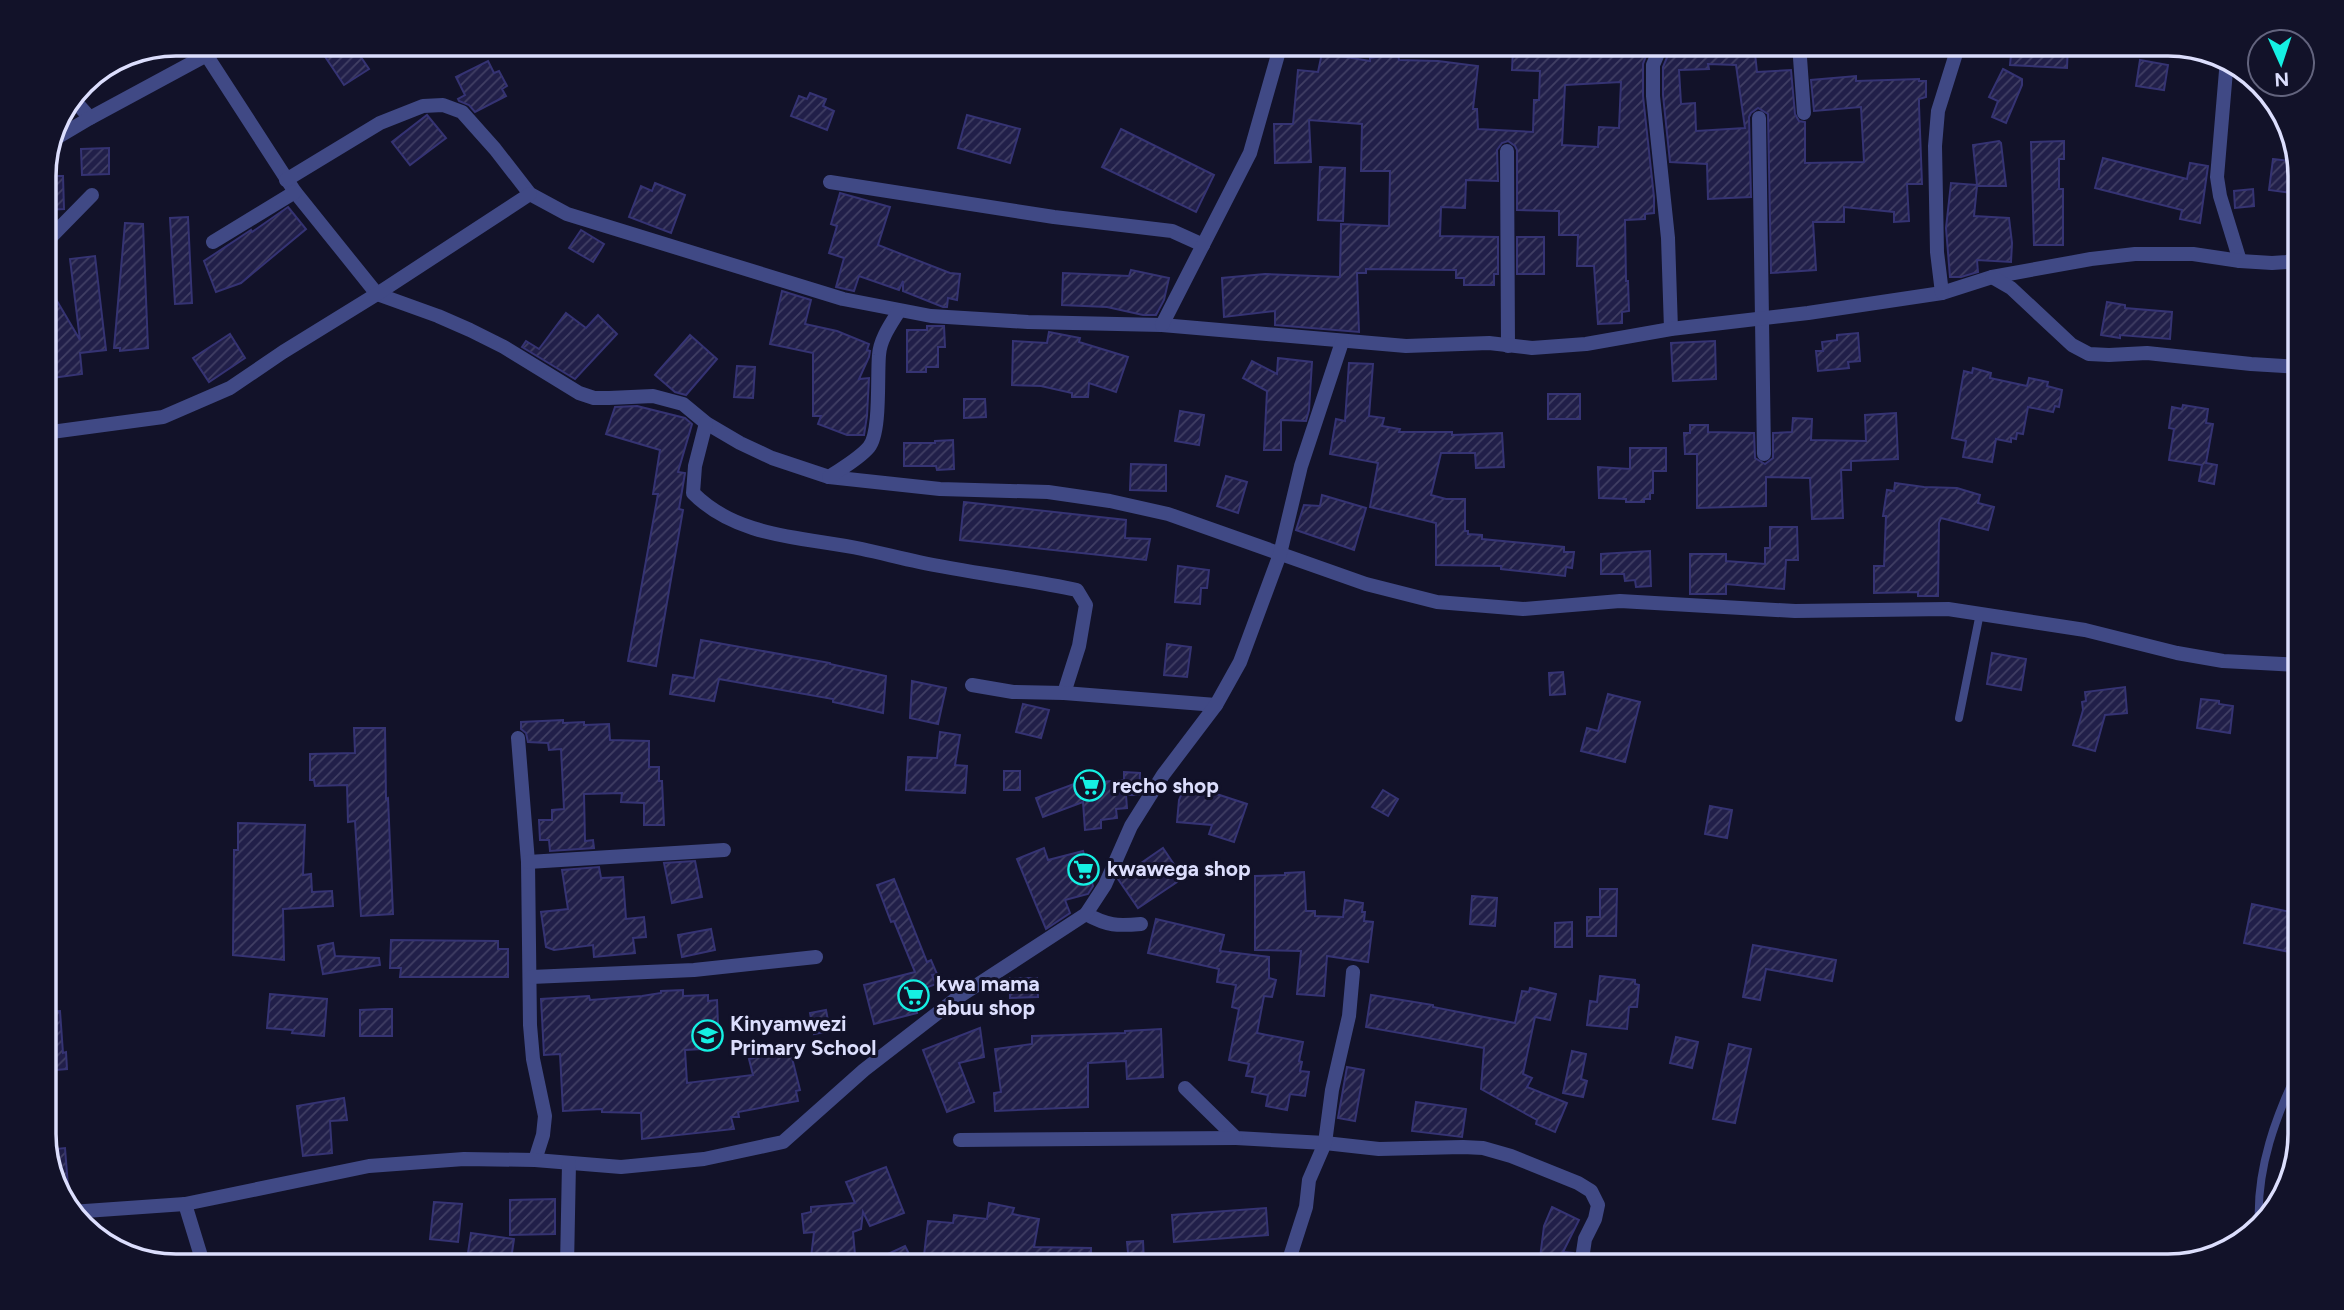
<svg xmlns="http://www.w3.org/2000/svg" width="2344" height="1310" viewBox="0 0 2344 1310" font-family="Figtree,sans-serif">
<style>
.building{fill:url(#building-hatch);stroke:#353373;stroke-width:2;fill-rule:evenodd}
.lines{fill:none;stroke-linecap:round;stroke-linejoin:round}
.lane{stroke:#404985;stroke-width:8}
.street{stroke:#404985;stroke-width:14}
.labels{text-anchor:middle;stroke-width:6;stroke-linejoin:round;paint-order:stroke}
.poi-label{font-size:21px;font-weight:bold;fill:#dcdefd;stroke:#121229;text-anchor:start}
.rim{fill:none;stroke:#dcdefd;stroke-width:3.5}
</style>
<defs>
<pattern id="building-hatch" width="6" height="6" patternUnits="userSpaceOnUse" patternTransform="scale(1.75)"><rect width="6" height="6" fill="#211f49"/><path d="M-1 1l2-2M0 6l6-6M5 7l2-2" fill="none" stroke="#413f64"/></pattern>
</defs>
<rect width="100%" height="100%" fill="#121229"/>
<g class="building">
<polygon points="328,44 352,44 369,69 344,85 320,49"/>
<path d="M1567,44H1605V46L1640,44V52L1648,51L1643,64V96L1654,197V213L1645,214V219L1625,220L1626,281H1628L1629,311L1622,312V323L1598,324L1594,266H1577L1578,235H1559V211L1517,210V150L1515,146L1508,141L1502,143L1497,150L1498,181L1466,180L1465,208L1441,207L1440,236L1498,237V274H1494V285H1464V278H1456V270L1366,269V273H1357L1359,332L1275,325V311L1224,317L1222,278L1265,274L1340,277L1341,224L1389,226L1390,171H1361L1362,124L1309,120L1311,162L1275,163L1274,124H1293L1298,70L1318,72L1322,53L1370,61V58L1398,53L1399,60L1438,61L1478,66L1473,109H1477L1478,129L1533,132L1534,100H1539L1540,71L1512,70L1513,48H1567ZM1621,82L1619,128L1599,127L1598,147L1562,145L1565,85Z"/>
<path d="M1676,44H1754L1757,72L1791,70L1795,114L1799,121L1805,122V163L1864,162L1861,107L1814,111L1811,80L1856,76V81L1919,79V81H1926V97L1919,99V105L1922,184H1907L1909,221L1894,222V212L1844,207V222H1813L1816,270L1771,273L1768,114L1758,108L1751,113L1749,117L1751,197L1708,199L1707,164L1670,162L1663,95V67L1670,50L1672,47H1676ZM1708,64L1736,65L1745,128L1696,131L1695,103L1681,104L1679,70L1709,69Z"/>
<polygon points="2012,44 2068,44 2067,68 2010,65"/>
<polygon points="2140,60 2168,65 2164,90 2136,86"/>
<polygon points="488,61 494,73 499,71 507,86 502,89 506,96 475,112 469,105 459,101 458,99 465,95 456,77"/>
<polygon points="2003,69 2022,79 2022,85 2006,123 1992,117 1998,101 1989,97"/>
<polygon points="810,93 826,99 823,106 834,111 827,130 791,116 799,96 807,99"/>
<polygon points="427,115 446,138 410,165 392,142"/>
<polygon points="967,115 1020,129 1010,163 958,148"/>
<polygon points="1121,129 1214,175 1196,212 1102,167"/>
<polygon points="1999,141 2001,143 2006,186 1977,186 1974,216 2009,218 2012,243 2011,262 1977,260 1978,272 1961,277 1950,277 1946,228 1951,183 1977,185 1973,145"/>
<polygon points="2064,141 2064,159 2059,159 2059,189 2063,189 2063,245 2034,245 2031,142"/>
<polygon points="109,148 109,174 82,175 81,149"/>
<polygon points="2103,158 2187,179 2190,163 2208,166 2200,223 2180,219 2182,210 2095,188"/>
<polygon points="2273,159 2298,162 2300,194 2269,190"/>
<polygon points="1320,167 1345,168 1343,221 1318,220"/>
<polygon points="44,176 63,176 64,209 44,210"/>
<polygon points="655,183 685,195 671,233 629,217 641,186 652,191"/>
<polygon points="2253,189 2254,206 2235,208 2234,191"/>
<polygon points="840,193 890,207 878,245 950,273 960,274 957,300 948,298 947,307 943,307 903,291 903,281 899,290 859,276 854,291 836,287 844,258 829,253 837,226 831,224"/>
<polygon points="288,207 306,229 241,283 216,292 204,261 251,230 252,232"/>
<polygon points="188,217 192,303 175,304 170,218"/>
<polygon points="125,223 143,224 148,348 120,351 120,348 114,348"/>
<polygon points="581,230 604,244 593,262 569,248"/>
<rect x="1517" y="237" width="27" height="37"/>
<polygon points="95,256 106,350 80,353 82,374 44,379 44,279 80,340 70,259"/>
<polygon points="1131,270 1169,278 1164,300 1156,315 1143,315 1107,307 1062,305 1063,273 1129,276"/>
<polygon points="782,291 811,300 805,324 837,331 869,344 867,350 870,351 869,357 859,379 869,378 867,416 864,435 847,435 818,424 821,416 813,416 813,353 770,344"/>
<polygon points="2107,302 2125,305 2125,308 2172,312 2170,339 2120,335 2120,338 2101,335"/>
<polygon points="566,313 586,328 598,315 617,334 575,379 522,347 526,341 539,349"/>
<polygon points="927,326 944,326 945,347 938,347 938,367 926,367 926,372 907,372 907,330 927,330"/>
<polygon points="1049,332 1080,338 1079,342 1128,357 1116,392 1089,383 1088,397 1072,397 1072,393 1041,386 1012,385 1013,341 1047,343"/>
<polygon points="1858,333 1860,361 1848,362 1849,368 1818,371 1816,351 1823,351 1822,342 1837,340 1837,335"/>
<polygon points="230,334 245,358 209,382 193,358"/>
<polygon points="690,335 717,359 686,395 675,392 655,375"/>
<polygon points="1715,341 1716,379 1673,381 1671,343"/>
<polygon points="1278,358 1312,362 1309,410 1306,421 1281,420 1281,450 1264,450 1267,391 1243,378 1252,361 1277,374"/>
<polygon points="1349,363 1373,364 1369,416 1384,418 1382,426 1400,429 1399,432 1452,432 1452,435 1502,433 1504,467 1476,468 1475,453 1441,453 1431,495 1446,499 1465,499 1465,531 1468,531 1468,534 1482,535 1482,539 1564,547 1564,552 1574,552 1572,568 1566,567 1565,576 1501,569 1501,566 1436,565 1436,523 1370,507 1378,463 1330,454 1336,419 1345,421"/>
<polygon points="737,366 755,367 753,398 734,397"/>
<polygon points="1973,368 1991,373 1990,378 2027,386 2029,378 2048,382 2047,386 2062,390 2059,407 2055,406 2053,412 2028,407 2023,434 2017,433 2016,439 2011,438 2011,442 1996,439 1992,462 1963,457 1966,441 1952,438 1964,371 1972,373"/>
<rect x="1548" y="394" width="32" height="25"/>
<polygon points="964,399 985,399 986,417 964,418"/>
<polygon points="2183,405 2208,409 2206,423 2213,424 2206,463 2217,465 2214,484 2199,481 2202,465 2169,460 2174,429 2169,428 2172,407 2182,409"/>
<polygon points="637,406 685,418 692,424 678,472 685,473 679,509 683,510 656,666 628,661 658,494 653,494 660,450 606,434 615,407"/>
<polygon points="1180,411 1204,415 1199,445 1175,441"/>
<polygon points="1896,413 1898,459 1851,461 1851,470 1841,470 1843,518 1812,519 1810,478 1766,477 1766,506 1697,508 1697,454 1685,454 1684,433 1690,433 1690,425 1708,425 1708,432 1754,433 1755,458 1765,464 1773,458 1773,433 1792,432 1793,418 1812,419 1811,440 1866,441 1865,415"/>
<polygon points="953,440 954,469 937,470 936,466 904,466 904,443 935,443 935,441"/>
<polygon points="1630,448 1666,448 1666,471 1653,471 1653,493 1650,493 1650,499 1644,499 1644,502 1626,502 1626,499 1599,498 1598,467 1630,469"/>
<polygon points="1131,464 1166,465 1166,491 1130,490"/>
<polygon points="1226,476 1247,482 1238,513 1217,506"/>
<polygon points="1895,483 1924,487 1957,488 1980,495 1978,503 1994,507 1988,530 1941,518 1939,523 1938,596 1918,596 1918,592 1874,593 1874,566 1884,566 1886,516 1883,516 1887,490 1894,491"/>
<polygon points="1322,495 1366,508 1354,550 1296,530 1304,505 1320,506"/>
<polygon points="964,502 1126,520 1125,538 1150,539 1146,560 960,540"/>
<polygon points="1770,527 1797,527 1798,560 1786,560 1784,589 1726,584 1726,594 1690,594 1690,554 1726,554 1726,561 1765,564 1765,548 1770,548"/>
<polygon points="1650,551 1651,586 1636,587 1635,580 1625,581 1624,574 1601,574 1601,554"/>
<polygon points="1178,566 1209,570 1207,588 1201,588 1200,604 1175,602"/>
<polygon points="701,640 830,663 830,664 886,676 883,713 833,702 833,699 719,679 714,701 670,694 673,675 694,678"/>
<polygon points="1167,644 1191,647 1187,677 1164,675"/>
<polygon points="1992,653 2026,659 2021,690 1987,684"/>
<polygon points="1563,672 1565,694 1550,695 1549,673"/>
<polygon points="912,681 946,688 938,724 910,718"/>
<polygon points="2125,687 2127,713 2105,715 2095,751 2073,745 2083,710 2082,702 2086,701 2085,692"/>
<polygon points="1608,694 1640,702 1625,762 1581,751 1587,728 1598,731"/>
<polygon points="2201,699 2219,701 2219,704 2233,706 2230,733 2197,728"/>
<polygon points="1023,704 1049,710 1041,738 1016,732"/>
<polygon points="563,720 563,723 584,722 584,725 609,724 610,740 649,741 649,767 659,767 659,781 662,781 664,825 644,825 644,803 621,802 622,793 584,794 585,841 593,840 594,848 550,851 549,840 540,840 539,820 552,820 552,810 564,809 561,749 549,750 548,743 528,742 526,733 521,729 521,722"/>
<polygon points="354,728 385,728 386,799 388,798 393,914 361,916 355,821 348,822 347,785 315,786 314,780 310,780 310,754 355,753"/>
<polygon points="940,732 960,735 955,765 967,766 965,793 906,790 908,757 937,758"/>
<rect x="1004" y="771" width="16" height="19"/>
<polygon points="1124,772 1140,773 1139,795 1126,795 1127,808 1116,809 1117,818 1101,820 1101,828 1085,830 1083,802 1043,817 1036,798 1074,784 1124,780"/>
<polygon points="1186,784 1247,804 1234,842 1209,834 1212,825 1177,822 1179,800"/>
<polygon points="1383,790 1398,799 1388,816 1372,807"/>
<polygon points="1710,806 1732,810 1727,838 1705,834"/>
<polygon points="238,823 305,825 303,875 311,874 312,892 332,891 333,906 283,909 284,960 233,955 234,850 238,850"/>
<polygon points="1044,848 1048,860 1083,851 1093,886 1088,894 1065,900 1070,913 1046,929 1017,859"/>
<polygon points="1163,848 1183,878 1138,908 1118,879"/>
<polygon points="695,861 702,897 672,903 664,863"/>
<polygon points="599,867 601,878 623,877 626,919 644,917 646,937 633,938 635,953 594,957 593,945 554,950 546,947 541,912 568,909 562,870"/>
<polygon points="1304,872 1306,911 1315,911 1315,916 1343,917 1345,900 1363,903 1362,912 1365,912 1364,921 1373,922 1368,962 1327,956 1324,996 1297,994 1301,951 1255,950 1255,876 1285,875 1285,873"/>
<polygon points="894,879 927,962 931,960 937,974 932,975 936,984 912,993 917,1013 874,1024 864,985 915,972 894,921 891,922 877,885"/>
<polygon points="1600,889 1617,889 1616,936 1587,936 1587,917 1600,917"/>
<polygon points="1472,896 1497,898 1495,926 1470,924"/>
<polygon points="2252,904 2300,914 2300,954 2244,943"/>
<polygon points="1156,919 1224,935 1220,951 1269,957 1269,978 1276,980 1272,997 1264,996 1257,1033 1303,1042 1299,1061 1302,1062 1300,1071 1309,1072 1305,1096 1290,1094 1287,1110 1266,1106 1268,1095 1252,1092 1255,1077 1246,1076 1249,1064 1229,1060 1239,1009 1232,1007 1236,985 1217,982 1219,969 1148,953"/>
<polygon points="1572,922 1572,947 1555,947 1555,923"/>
<polygon points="711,929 715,950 682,957 678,935"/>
<polygon points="391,940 498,941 498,949 508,949 508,977 400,977 401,968 390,968"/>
<polygon points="333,943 335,956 379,958 380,965 323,974 318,946"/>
<polygon points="1753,945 1836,960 1832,981 1766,969 1760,1000 1743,997"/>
<polygon points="1600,976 1635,980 1635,984 1639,985 1637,1007 1629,1007 1627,1029 1587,1025 1590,1001 1597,1002"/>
<polygon points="1010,978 1037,978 1038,997 1010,998"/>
<polygon points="1530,988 1556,994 1550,1020 1535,1017 1523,1074 1532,1078 1527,1087 1567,1103 1555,1132 1536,1124 1537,1120 1481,1089 1484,1048 1366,1027 1371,995 1433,1005 1433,1007 1515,1023 1522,991 1529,992"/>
<polygon points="683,990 683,996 708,995 708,1001 717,1000 719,1048 685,1050 687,1083 753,1075 749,1059 790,1050 800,1090 796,1091 798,1101 738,1112 739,1117 731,1117 734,1129 642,1139 641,1113 602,1112 602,1109 563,1111 560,1054 544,1055 541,999 589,996 590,1000 642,996 661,993 661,991"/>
<polygon points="270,994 327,999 324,1036 292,1033 293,1030 267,1028"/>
<polygon points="383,1009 392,1009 392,1036 360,1036 360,1010"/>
<polygon points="826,1010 830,1031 814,1034 810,1013"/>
<polygon points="60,1011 63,1053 66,1052 67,1069 44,1071 44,1012"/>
<polygon points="980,1028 984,1057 959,1063 974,1102 947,1112 923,1050"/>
<polygon points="1161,1029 1163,1077 1127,1079 1126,1061 1088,1063 1088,1107 995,1111 994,1093 1001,1092 995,1049 1032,1044 1032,1036 1125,1033 1125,1031"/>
<polygon points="1676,1037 1698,1042 1692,1068 1670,1063"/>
<polygon points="1729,1044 1751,1049 1735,1123 1713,1119"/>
<polygon points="1572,1051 1586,1054 1581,1079 1587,1081 1583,1097 1563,1093"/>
<polygon points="1347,1067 1364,1070 1355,1121 1338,1118"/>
<polygon points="344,1098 347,1120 330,1121 332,1153 303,1156 297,1106"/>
<polygon points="1416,1102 1466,1109 1462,1137 1412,1131"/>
<polygon points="65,1148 69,1199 63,1200 46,1150"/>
<polygon points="886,1167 904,1213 870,1226 863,1212 861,1229 853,1232 856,1266 810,1266 814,1232 804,1233 802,1214 811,1212 811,1207 855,1203 846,1182"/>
<polygon points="555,1199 555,1234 510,1235 510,1200"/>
<polygon points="434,1202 462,1204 458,1242 430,1239"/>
<polygon points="989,1203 1014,1208 1012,1214 1039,1219 1034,1247 1091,1248 1091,1263 1083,1263 1083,1266 950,1266 923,1264 928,1221 953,1223 954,1215 987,1219"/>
<polygon points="1552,1207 1579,1220 1563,1252 1573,1253 1572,1266 1539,1266 1544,1226"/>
<polygon points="1266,1208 1268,1235 1174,1242 1172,1215"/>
<polygon points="471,1233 514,1239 510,1266 466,1266"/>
<polygon points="1143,1241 1144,1262 1129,1263 1127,1242"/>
<polygon points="905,1246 915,1266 862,1266"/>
</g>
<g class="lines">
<g class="lane">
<polyline points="1959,718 1980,613"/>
<path d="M2259,1224C2256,1169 2276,1115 2300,1066"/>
</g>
<g class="street">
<polyline points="1662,44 1653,65 1653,96 1668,238 1671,329"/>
<polyline points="1799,44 1804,113"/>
<polyline points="207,56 295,192 377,294 438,316 470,330 504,347 579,393 594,398 609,398 653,396 683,404 706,423 740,443 772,458 829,477 940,489 1048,492 1110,501 1168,514 1366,584 1437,602 1523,609 1620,601 1795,611 1948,609 2085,630 2177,653 2223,661 2300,665"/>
<polyline points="2227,59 2217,177 2220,196 2240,261"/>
<polyline points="74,100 90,118"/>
<polyline points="1759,118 1764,454"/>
<polyline points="58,137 90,118 227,44"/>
<polyline points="1507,151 1508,346"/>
<polyline points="286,180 380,123 423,106 443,105 462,112 495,149 530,194 567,214 843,299 931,316 1028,322 1162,325 1406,346 1489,343 1532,348 1586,344 1671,329 1808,313 1942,293 1992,277 2091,259 2135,254 2193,254 2240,261 2272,263 2287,262 2300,257"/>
<polyline points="830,182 1054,217 1172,231 1203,245"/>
<polyline points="213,242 295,192"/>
<polyline points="44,244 92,195"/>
<polyline points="1992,277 2011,288 2072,345 2089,354 2109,355 2147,353 2251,364 2300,367"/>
<polyline points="1942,293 1937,252 1935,146 1938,111 1959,44"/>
<polyline points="1162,325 1250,153 1281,44"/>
<path d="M706,423L695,466L693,493C737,538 804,537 862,549C881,553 900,558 919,562C971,573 1025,579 1077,590L1086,605L1079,646L1064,693"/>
<polyline points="44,433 163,417 230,388 283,352 377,294 530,194"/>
<path d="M829,477C842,468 859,459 869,447C881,432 877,376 879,355C880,339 891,324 899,311"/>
<polyline points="972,685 1013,692 1064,693 1216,705"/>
<polyline points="518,738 528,862 530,1025 533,1059 545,1116 543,1135 535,1160"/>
<polyline points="528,862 724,850"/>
<path d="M1086,914C1108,926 1117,926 1141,924"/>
<polyline points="531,977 694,970 816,957"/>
<polyline points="1185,1088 1236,1138 1325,1143 1379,1149 1463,1147 1483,1148 1511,1156 1578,1183 1591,1191 1598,1205 1595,1219 1585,1239 1581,1266"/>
<polyline points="960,1140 1236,1138"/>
<polyline points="185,1204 204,1266"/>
<polyline points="71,1212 185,1204 369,1166 464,1159 535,1160 621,1167 704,1159 783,1142 864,1070 957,998 1086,914 1105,885 1131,826 1163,775 1216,705 1240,662 1280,554 1301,466 1342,342"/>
<polyline points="567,1266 569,1163"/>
<polyline points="1287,1266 1306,1207 1309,1180 1325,1143 1332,1090 1349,1016 1353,972"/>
</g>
</g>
<defs>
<symbol id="supermarket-ring" viewBox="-11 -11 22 22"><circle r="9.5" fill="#121229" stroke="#15f0e3" stroke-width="1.5"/><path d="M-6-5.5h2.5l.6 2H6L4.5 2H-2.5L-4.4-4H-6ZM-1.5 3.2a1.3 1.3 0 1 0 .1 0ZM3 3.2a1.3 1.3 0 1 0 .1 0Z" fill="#15f0e3"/></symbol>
<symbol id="school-ring" viewBox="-11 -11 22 22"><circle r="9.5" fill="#121229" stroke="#15f0e3" stroke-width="1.5"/><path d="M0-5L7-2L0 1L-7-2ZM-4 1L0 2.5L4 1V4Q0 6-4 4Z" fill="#15f0e3"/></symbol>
</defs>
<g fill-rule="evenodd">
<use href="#supermarket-ring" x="1072" y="768" width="35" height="35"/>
<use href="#supermarket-ring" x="1066" y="852" width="35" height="35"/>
<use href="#supermarket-ring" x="896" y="978" width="35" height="35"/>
<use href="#school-ring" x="690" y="1018" width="35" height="35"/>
</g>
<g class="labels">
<g class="poi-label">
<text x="1112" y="793">recho shop</text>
<text x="1107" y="876">kwawega shop</text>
<text x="936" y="991">kwa mama<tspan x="936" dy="24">abuu shop</tspan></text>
<text x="730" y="1031">Kinyamwezi<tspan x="730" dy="24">Primary School</tspan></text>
</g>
</g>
<path d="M0 0H2344V1310H0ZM176 56H2168A120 120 0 0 1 2288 176V1134A120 120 0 0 1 2168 1254H176A120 120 0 0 1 56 1134V176A120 120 0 0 1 176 56Z" fill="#121229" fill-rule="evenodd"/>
<path class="rim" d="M176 56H2168A120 120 0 0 1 2288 176V1134A120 120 0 0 1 2168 1254H176A120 120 0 0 1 56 1134V176A120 120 0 0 1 176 56Z"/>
<g transform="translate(2281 63) rotate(177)"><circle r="33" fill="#121229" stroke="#63647e" stroke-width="2"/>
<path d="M0-5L12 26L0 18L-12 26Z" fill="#15f0e3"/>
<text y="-10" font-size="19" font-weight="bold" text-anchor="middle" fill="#dcdefd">N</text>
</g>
</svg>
